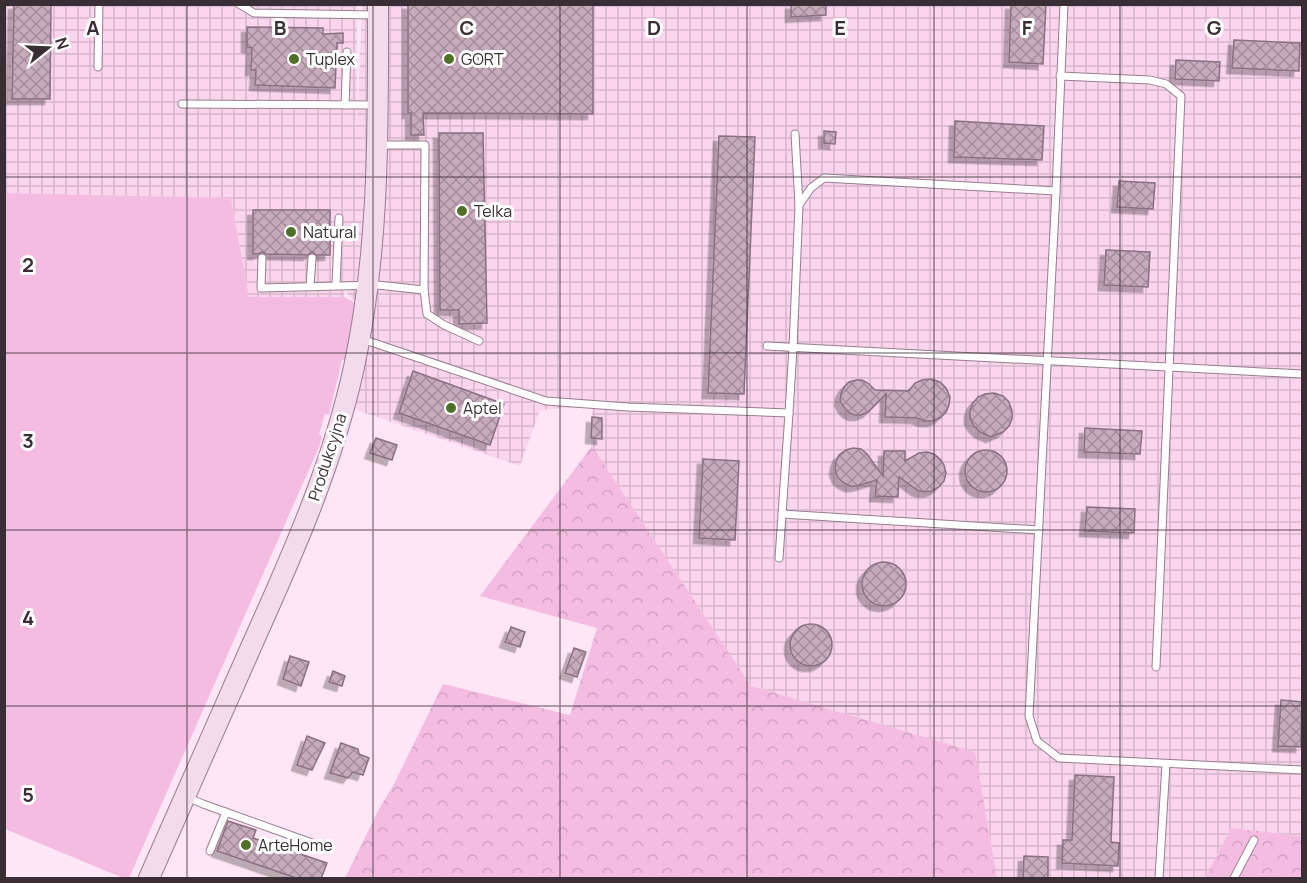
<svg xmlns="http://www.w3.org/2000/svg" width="1307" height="883" viewBox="0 0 1307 883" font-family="Manrope,sans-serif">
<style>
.industrial{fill:url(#industrial-grid)}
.green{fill:#f3bce0}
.forest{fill:url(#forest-crowns)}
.building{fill:url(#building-cross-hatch);stroke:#8b7081;stroke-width:1.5;filter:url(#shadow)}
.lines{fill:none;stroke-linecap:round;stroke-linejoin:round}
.lane-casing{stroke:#987d8f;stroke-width:9}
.secondary-casing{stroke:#987d8f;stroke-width:22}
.lane{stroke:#fff;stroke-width:7}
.secondary{stroke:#f2dbeb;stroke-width:20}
.grid{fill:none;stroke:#392e35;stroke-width:1.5;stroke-opacity:0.55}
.poi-dot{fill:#507027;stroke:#fff;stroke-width:2}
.labels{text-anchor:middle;stroke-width:6;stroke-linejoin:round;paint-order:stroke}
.poi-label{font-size:16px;fill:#392e35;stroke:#fff;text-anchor:start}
.street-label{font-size:16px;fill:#392e35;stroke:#fff}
.grid-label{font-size:20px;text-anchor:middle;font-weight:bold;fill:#392e35;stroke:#fff;stroke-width:6;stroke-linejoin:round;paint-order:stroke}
</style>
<defs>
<pattern id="industrial-grid" width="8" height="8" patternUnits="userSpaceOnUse" patternTransform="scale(1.5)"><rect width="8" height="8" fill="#fad5ed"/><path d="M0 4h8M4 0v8" fill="none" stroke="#d7b7cc"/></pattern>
<pattern id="forest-crowns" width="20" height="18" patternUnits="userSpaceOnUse" patternTransform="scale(1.5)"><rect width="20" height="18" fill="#f3bce0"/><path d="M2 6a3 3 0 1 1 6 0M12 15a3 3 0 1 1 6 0" fill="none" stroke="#d1a2c1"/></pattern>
<pattern id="building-cross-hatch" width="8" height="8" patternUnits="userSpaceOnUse" patternTransform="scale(1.5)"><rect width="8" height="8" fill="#c7abbd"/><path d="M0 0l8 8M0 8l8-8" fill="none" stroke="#a38c9a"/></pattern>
<filter id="shadow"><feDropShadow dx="-5.5" dy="5.5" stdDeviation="0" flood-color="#0004"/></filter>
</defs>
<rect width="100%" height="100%" fill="#ffe6f6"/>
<polygon class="industrial" points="5,5 357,5 357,105 355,136 358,106 362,5 1302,5 1302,836 1231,828 1205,878 997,878 974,752 751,686 591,445 592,406 540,410 520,466 336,403 352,337 358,304 348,295 345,288 344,297 249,297 231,198 5,193"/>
<polygon class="green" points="5,193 231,198 249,297 344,297 358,304 346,360 342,360 329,415 325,414 319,435 322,436 319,447 129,878 123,878 5,829"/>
<g class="forest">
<polygon points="592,446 751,686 975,752 997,878 345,878 380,807 393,786 443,684 570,715 597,628 480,596"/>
<polygon points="1231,828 1302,836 1302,878 1205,878"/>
</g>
<g class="building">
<polygon points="14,4 51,4 50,99 12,99"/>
<polygon points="408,4 593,5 593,114 423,113 424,135 411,135 411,113 408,113"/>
<polygon points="791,4 826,4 826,15 791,17"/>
<polygon points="1011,4 1046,4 1043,64 1009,62"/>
<polygon points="247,27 323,28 323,34 343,33 343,43 337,43 335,88 255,85 256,70 251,70 252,48 247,47"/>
<polygon points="1234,40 1300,43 1299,71 1232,68"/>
<polygon points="1176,60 1220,62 1219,81 1175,79"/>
<polygon points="955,121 1044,126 1042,160 954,157"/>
<polygon points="824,131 836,132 835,144 824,143"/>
<polygon points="439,133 483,133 487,323 459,324 459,310 440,310"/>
<polygon points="719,136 755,137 744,394 708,393"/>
<polygon points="1119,181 1155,183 1153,209 1117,207"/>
<polygon points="253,210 330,210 330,255 316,255 312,252 308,255 266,254 262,252 258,254 253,254"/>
<polygon points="1106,250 1150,252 1148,287 1104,285"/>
<polygon points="413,371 504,404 490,445 399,413"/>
<polygon points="931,379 940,382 946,388 950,397 949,405 946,412 940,418 933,421 924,421 917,418 885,417 886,394 868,412 861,415 854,415 848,412 843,406 840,400 841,393 844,387 849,382 856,380 862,380 868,383 875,390 909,391 915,383 922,380"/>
<polygon points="994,393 1003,396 1009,402 1012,411 1012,419 1009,426 1003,432 991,437 980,432 974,426 970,419 970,411 973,403 978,397 985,394"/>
<polygon points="592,417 602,418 602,439 591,438"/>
<polygon points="1085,428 1142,431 1140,454 1084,452"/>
<polygon points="376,438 397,445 392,460 370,453"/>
<polygon points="853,448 861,449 867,454 883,476 884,451 905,451 905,461 919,453 927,452 934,454 940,459 944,465 946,473 944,481 939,487 932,491 924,492 917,490 899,477 898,497 875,496 877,480 857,486 850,486 844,483 838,478 835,470 836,462 839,455 846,450"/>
<circle cx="986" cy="471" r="21"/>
<polygon points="703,459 739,461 735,540 699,538"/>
<polygon points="1087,507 1135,509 1134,533 1085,531"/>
<circle cx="884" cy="584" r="22"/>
<circle cx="811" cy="645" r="21"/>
<polygon points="511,627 525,632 520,647 505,642"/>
<polygon points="574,648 586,652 577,677 565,673"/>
<polygon points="290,656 309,662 301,686 283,679"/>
<polygon points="333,671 345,676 342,686 329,682"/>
<polygon points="1281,700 1302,702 1301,747 1278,746"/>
<polygon points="307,736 325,743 312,770 297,765"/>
<polygon points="341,743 358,749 359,754 369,758 363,775 353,772 348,778 330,773"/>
<polygon points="1075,775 1114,777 1111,842 1119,843 1118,866 1062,863 1063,840 1072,840"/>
<polygon points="228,821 256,830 253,838 327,863 321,879 299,879 217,851"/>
<polygon points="1024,856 1048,857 1048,879 1023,879"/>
</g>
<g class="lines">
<defs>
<g id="lane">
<polyline points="239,4 254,13 376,15"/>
<polyline points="1064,4 1056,191 1029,716 1037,741 1059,758 1302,770"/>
<polyline points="98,67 99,4"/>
<polyline points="1060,76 1150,80 1166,84 1181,96 1156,667"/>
<polyline points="182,104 375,105"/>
<polyline points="345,105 347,52"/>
<polyline points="380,145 425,145 424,290 427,314 444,325 479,341"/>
<polyline points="799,205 811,188 824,178 1056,191"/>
<polyline points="262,258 261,288 377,285 424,290"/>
<polyline points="336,285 339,218"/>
<polyline points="310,286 312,258"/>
<polyline points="362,339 546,401 628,407 789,413 779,558"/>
<polyline points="767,346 1302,374"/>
<polyline points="789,413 793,348 799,205 795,134"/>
<polyline points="782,514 1039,530"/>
<polyline points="187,797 203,804 315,844"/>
<polyline points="210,851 226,812"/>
<polyline points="1159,878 1166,764"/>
<polyline points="1234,878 1254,840"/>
</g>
<path id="secondary" d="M149,878C183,801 217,724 251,647C292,556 333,464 354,367C380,247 378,126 378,4"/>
</defs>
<use href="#lane" class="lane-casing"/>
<use href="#secondary" class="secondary-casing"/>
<use href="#lane" class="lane"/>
<use href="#secondary" class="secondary"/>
</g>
<path class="grid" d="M187,4V878M373,4V878M560,4V878M747,4V878M934,4V878M1120,4V878M4,177H1302M4,353H1302M4,530H1302M4,706H1302"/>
<g class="poi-dot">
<circle cx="294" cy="59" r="6"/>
<circle cx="449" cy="59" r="6"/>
<circle cx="462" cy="211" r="6"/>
<circle cx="291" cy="232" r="6"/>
<circle cx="451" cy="408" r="6"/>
<circle cx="246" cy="845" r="6"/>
</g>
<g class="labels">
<g class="poi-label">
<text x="306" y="65">Tuplex</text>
<text x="461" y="65">GORT</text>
<text x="474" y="217">Telka</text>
<text x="303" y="238">Natural</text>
<text x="463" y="414">Aptel</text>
<text x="258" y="851">ArteHome</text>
</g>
<g class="street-label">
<text transform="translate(327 457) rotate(-72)" y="6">Produkcyjna</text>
</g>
</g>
<g class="grid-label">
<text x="93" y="35">A</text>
<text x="280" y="35">B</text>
<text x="467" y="35">C</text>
<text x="654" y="35">D</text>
<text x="840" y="35">E</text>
<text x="1027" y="35">F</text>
<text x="1214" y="35">G</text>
<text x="28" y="272">2</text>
<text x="28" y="448">3</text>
<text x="28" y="625">4</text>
<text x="28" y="802">5</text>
</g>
<rect width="1307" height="883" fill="none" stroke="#392e35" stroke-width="12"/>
<g transform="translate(48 48) rotate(72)" stroke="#ffffff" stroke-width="4.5" paint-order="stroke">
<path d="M0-4.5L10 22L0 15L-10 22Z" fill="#392e35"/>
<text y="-9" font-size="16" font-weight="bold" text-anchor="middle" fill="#392e35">N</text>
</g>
</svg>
